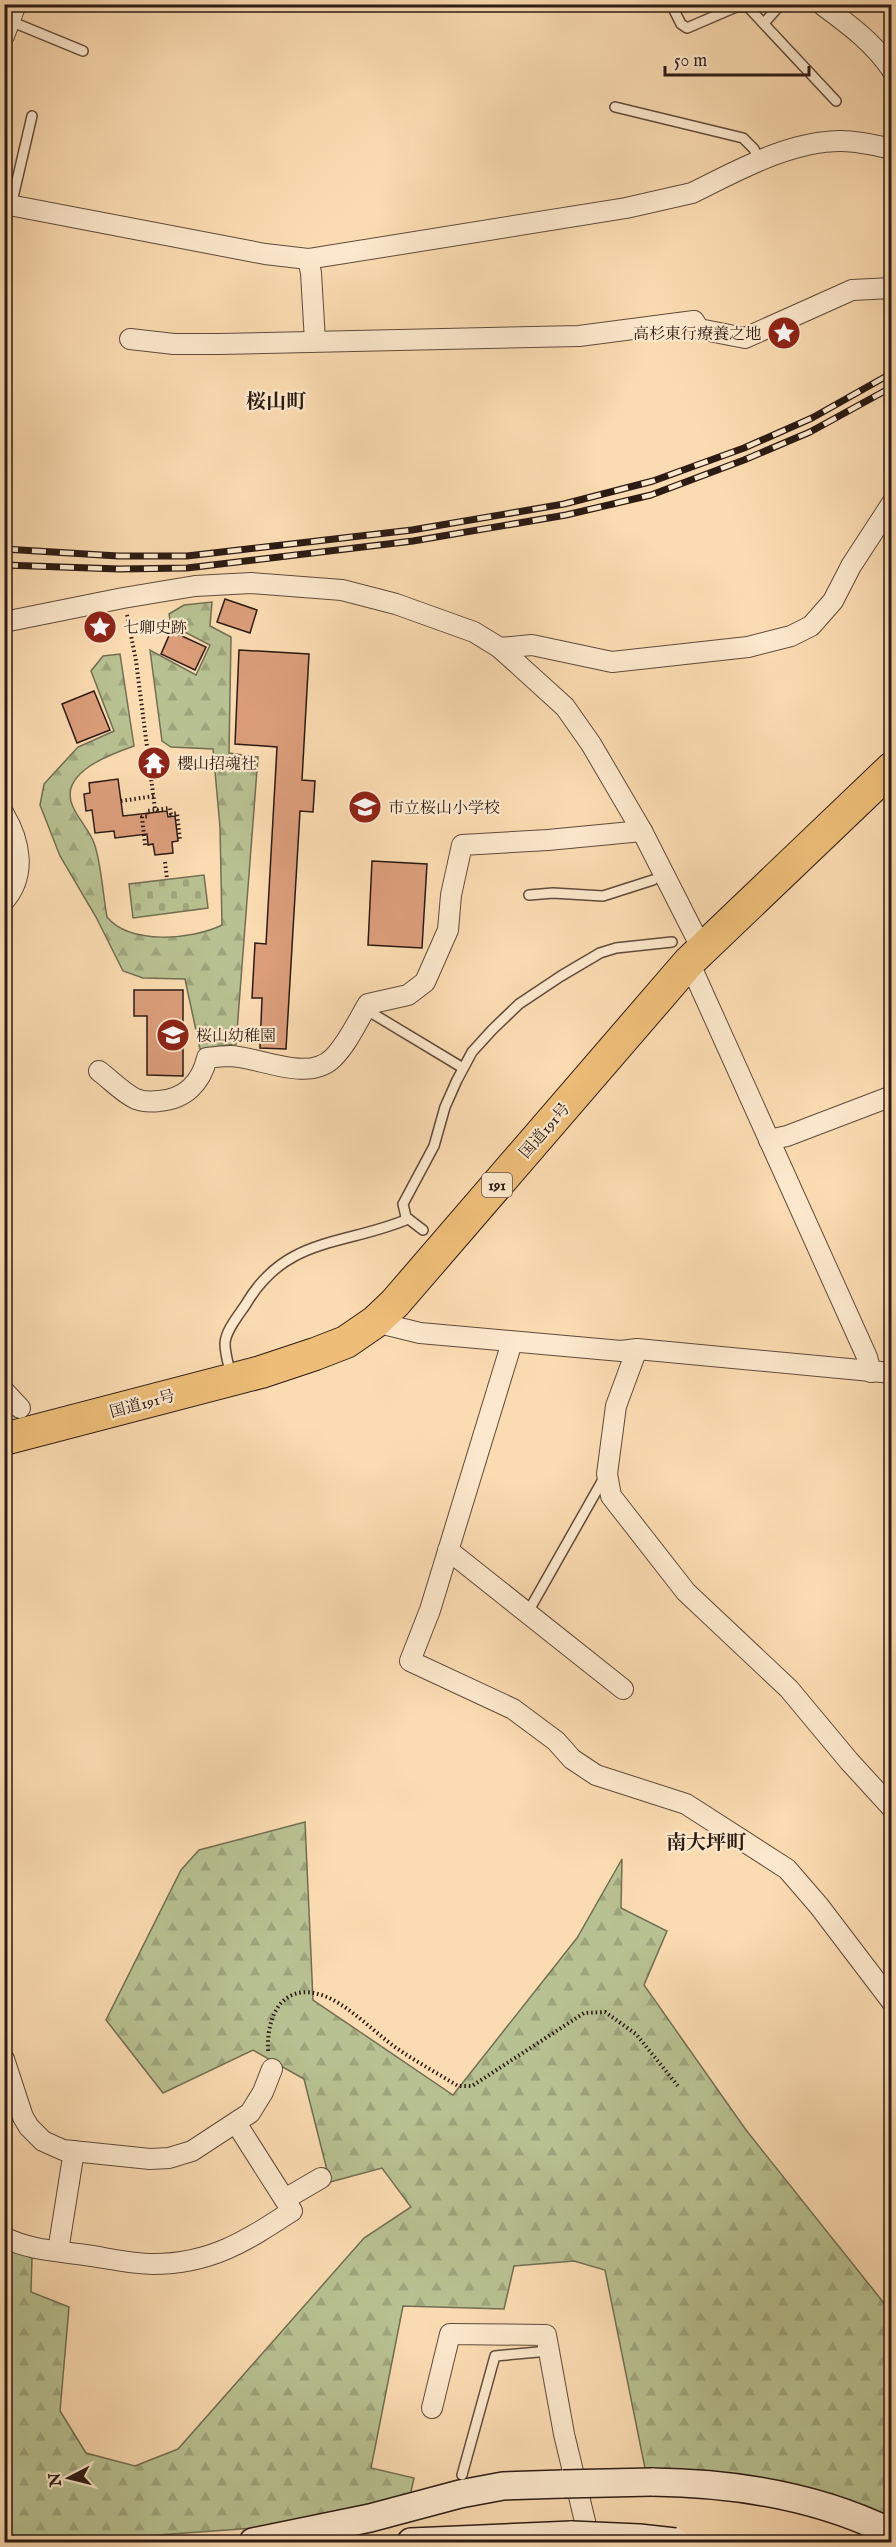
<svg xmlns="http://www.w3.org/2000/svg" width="896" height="2547" viewBox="0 0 896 2547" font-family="'IM FELL English','Noto Serif JP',serif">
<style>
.forest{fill:url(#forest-firs);stroke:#726e52;stroke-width:1.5}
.cemetery{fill:url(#cemetery-stones);stroke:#726e52;stroke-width:1.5}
.building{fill:#db9d7a;stroke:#2c1b13;stroke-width:1.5}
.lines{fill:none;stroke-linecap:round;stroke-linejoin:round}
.service-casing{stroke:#604b3a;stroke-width:12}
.minor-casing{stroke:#604b3a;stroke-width:22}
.secondary-casing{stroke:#2c1b13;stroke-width:30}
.trunk-casing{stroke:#2c1b13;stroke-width:34}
.path{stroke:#2c1b13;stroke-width:4;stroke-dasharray:1.5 3;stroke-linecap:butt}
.service{stroke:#fce8cc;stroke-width:9}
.minor{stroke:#fce8cc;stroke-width:20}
.secondary{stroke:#fce8cc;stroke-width:27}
.trunk{stroke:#eebe78;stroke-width:32}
.rail-casing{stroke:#2c1b13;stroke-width:7}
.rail{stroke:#fce8cc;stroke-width:4.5;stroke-dasharray:14;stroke-linecap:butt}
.secondary-bridge-casing{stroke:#2c1b13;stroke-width:30;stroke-linecap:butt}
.secondary-bridge{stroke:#fce8cc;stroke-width:27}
.labels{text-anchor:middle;stroke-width:4.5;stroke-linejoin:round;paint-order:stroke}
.shield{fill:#fce8cc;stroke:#6a584a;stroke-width:1.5}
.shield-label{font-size:15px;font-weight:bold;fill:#2c1b13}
.poi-label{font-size:16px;fill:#2c1b13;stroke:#fce8cc;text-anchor:start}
.street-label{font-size:16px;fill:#2c1b13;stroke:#fce8cc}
.quarter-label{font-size:20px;font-weight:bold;fill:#2c1b13;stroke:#fce8cc}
</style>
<defs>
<pattern id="forest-firs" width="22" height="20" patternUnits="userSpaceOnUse" patternTransform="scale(1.5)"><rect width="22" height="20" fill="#b8c191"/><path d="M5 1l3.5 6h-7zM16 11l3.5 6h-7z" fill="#9ea57c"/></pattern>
<pattern id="cemetery-stones" width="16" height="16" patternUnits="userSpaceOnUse" patternTransform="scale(1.5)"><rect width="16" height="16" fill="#b8c191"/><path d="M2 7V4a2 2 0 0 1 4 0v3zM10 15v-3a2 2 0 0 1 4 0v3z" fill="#9ea57c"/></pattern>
</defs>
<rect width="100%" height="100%" fill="#fbdbb1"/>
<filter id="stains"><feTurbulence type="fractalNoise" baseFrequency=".00333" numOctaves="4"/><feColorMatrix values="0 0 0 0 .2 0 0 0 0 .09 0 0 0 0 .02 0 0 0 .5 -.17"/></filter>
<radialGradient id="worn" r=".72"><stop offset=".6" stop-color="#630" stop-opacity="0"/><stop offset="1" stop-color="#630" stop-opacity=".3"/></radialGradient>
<g class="forest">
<path d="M212,602L210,626L231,637L229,753L258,757L236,1044L200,1049L185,979L143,978L123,971L96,917L60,856L40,805L44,784L78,747L114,731L91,671L103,656L120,654L134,746C111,754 57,773 73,807C79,820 89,830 94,843C101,861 103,896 107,917C130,945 192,940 222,925L220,827L213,749L171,747L162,741L150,650L196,675L210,645L171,625L169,614L184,605Z"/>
<polygon points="305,1822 313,2000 453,2095 577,1938 622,1859 621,1908 667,1931 644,1985 746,2130 891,2312 891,2524 646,2473 605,2270 574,2261 514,2266 504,2309 403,2306 371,2468 414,2478 410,2496 255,2528 60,2542 5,2542 4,2246 32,2258 31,2292 69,2307 60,2411 86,2453 135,2466 178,2449 364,2238 411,2207 382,2168 330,2182 304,2079 253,2050 163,2093 106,2020 181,1870 199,1850"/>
</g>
<polygon class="cemetery" points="204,875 208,908 133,918 129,884"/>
<g class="building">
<polygon points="225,599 257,610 250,633 217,622"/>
<polygon points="171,631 206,647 195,670 161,654"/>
<polygon points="239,650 309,654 302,780 315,781 313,812 300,811 286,1049 260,1048 262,998 252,998 255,943 266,944 277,747 235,744"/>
<polygon points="94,691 110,730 77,743 62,704"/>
<polygon points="118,779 123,816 167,811 168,817 175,816 178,841 172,842 173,853 155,855 153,844 148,845 147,834 115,838 114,831 95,833 92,810 86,811 84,794 90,793 89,783"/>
<polygon points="372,861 427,864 422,948 368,945"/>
<polygon points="134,990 183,990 183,1076 147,1075 147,1016 134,1016"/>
</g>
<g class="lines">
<defs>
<g id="service">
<polyline points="671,4 681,24 687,28 736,7 748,7 836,101"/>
<polyline points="10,21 83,51"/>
<polyline points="765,22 781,4"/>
<polyline points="615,107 743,138 754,149 760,162"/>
<polyline points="11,206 32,116"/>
<polyline points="529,895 553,893 603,896 653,880"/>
<polyline points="365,1009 463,1068"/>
<polyline points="423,1230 406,1217 403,1204 434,1146 445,1107 457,1080 472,1052 492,1030 519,1004 561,976 600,953 616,948 672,942"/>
<path d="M231,1376C229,1366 225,1354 225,1344C225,1331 239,1315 246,1304C286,1236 344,1246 408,1219"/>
<polyline points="528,1612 605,1476"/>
<polyline points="462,2475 495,2356 549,2351"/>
</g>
<g id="minor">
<path d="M821,4C848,24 873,42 892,70"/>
<polyline points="4,36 16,4"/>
<path d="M4,204L265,254L308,259L626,208L692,193C737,171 789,141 841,141C858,141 875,145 892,149"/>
<polyline points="308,259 311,273 315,341"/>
<polyline points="130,339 174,344 219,344 579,336 694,321 699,329 745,338 852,290 892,288"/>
<polyline points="4,622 123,598 195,586 251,583 342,590 396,604 474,632 500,648 565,707 591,744 642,831 702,949"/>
<polyline points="500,648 532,645 612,662 748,647 791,636 811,626 833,601 851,566 892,503"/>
<path d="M4,814C20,841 27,875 4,901"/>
<polyline points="689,962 867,1357 871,1372"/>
<path d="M99,1071C111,1080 123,1093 136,1099C144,1102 152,1102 159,1101C185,1099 201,1083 207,1058C215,1057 223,1056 230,1056C260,1057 308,1083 333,1058C348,1043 357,1022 368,1004L408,995L425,982L448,930L451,895L462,845L548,840L642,831"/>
<polyline points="769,1140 787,1136 892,1096"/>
<polyline points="375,1322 420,1333 621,1351 637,1349 892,1373"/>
<polyline points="512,1342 430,1610 410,1661 513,1709 556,1741 572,1759 596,1775 686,1804 787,1869 819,1906 892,2002"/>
<polyline points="637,1349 616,1406 607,1474 611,1496 686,1592 789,1689 849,1761 892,1808"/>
<polyline points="4,1391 20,1408"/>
<polyline points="448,1550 623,1689"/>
<polyline points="4,2059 23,2117 29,2127 43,2141 63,2150 150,2159 169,2158 192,2151 250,2113 263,2092 272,2069"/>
<polyline points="285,2199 321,2178"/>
<path d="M4,2237C28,2250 58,2251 85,2255C107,2258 131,2264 153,2264C211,2264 246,2241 292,2211L236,2123"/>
<polyline points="58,2251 74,2151"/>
<polyline points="432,2408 450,2334 546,2335 564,2434 590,2542"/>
</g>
<g id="secondary">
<path d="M652,2482C734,2483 818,2496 892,2533"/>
<polyline points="253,2542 370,2518 460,2494 503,2486 563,2484"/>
<polyline points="411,2542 572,2535"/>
</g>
<polyline id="trunk" points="4,1439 261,1372 315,1354 346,1342 375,1322 395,1303 689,962 892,768"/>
</defs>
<use href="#service" class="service-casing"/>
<use href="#minor" class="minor-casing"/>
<use href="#secondary" class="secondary-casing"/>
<use href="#trunk" class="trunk-casing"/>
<g class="path">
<polyline points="127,615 136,661 155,809 159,812"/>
<polyline points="121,801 154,796"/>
<polyline points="145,845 142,817 148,816 147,811 170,808 171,814 177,813 180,841"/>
<polyline points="165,862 167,879"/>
<path d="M268,2051C266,2003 294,1975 340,2004C359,2016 376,2033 395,2047C415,2061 437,2073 458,2086H472L584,2013L605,2012L636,2034L678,2086"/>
</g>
<use href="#service" class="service"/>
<use href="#minor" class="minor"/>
<use href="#secondary" class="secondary"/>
<use href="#trunk" class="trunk"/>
<defs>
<g id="rail">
<polyline points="4,549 118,556 187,556 412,530 564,504 653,481 744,448 812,418 892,373"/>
<polyline points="4,565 119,569 187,568 413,541 566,515 651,495 744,460 810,432 892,387"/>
</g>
</defs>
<use href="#rail" class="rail-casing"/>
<use href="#rail" class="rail"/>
<defs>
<g id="secondary-bridge">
<polyline points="563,2484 652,2482"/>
<polyline points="572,2535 639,2538 675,2542"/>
</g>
</defs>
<use href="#secondary-bridge" class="secondary-bridge-casing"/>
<use href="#secondary-bridge" class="secondary-bridge"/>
</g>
<defs>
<symbol id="sight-disc" viewBox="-11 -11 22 22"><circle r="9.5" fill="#8f2418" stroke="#fce8cc"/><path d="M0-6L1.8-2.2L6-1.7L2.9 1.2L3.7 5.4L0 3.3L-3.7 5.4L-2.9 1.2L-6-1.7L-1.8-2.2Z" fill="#fff"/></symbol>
<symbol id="temple-disc" viewBox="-11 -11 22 22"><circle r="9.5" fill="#8f2418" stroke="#fce8cc"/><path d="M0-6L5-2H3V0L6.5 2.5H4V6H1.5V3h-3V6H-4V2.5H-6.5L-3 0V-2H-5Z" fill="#fff"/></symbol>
<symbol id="school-disc" viewBox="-11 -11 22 22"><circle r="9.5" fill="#8f2418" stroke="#fce8cc"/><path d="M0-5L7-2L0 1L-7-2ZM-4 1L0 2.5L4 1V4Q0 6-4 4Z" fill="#fff"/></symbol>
</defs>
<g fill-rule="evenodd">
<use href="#sight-disc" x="765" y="314" width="38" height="38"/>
<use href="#sight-disc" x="81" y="608" width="38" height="38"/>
<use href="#temple-disc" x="135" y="744" width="38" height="38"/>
<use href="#school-disc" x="346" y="788" width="38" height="38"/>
<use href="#school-disc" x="154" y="1016" width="38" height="38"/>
</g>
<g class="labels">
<rect class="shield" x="482" y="1173" width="30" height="24" rx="4.5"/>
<g class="shield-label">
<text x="497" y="1190">191</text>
</g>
<g class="poi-label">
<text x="761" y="339" text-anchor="end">高杉東行療養之地</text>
<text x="123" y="633">七卿史跡</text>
<text x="177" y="769">櫻山招魂社</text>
<text x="388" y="813">市立桜山小学校</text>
<text x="196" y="1041">桜山幼稚園</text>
</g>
<g class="street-label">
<text transform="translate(544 1130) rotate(-49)" y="6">国道191号</text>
<text transform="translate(142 1403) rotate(-15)" y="6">国道191号</text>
</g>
<g class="quarter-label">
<text x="276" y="408">桜山町</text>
<text x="706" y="1849">南大坪町</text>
</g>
</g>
<rect width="896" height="2547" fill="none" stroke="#fbdbb1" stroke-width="24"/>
<rect x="6" y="6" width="884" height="2535" fill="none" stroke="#2c1b13" stroke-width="3"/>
<rect x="12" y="12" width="872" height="2523" fill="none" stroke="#2c1b13" stroke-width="1.5"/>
<g transform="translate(69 2478) rotate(263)" stroke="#fce8cc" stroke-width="4.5" paint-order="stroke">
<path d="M0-4.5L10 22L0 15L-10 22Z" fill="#2c1b13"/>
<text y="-9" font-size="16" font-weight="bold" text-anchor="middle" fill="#2c1b13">N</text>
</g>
<path d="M665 66v9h144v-9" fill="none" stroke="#2c1b13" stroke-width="3"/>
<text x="674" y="66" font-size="18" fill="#2c1b13" stroke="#fce8cc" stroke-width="4.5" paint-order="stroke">50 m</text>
<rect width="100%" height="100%" filter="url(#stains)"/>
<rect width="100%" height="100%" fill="url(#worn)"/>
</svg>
